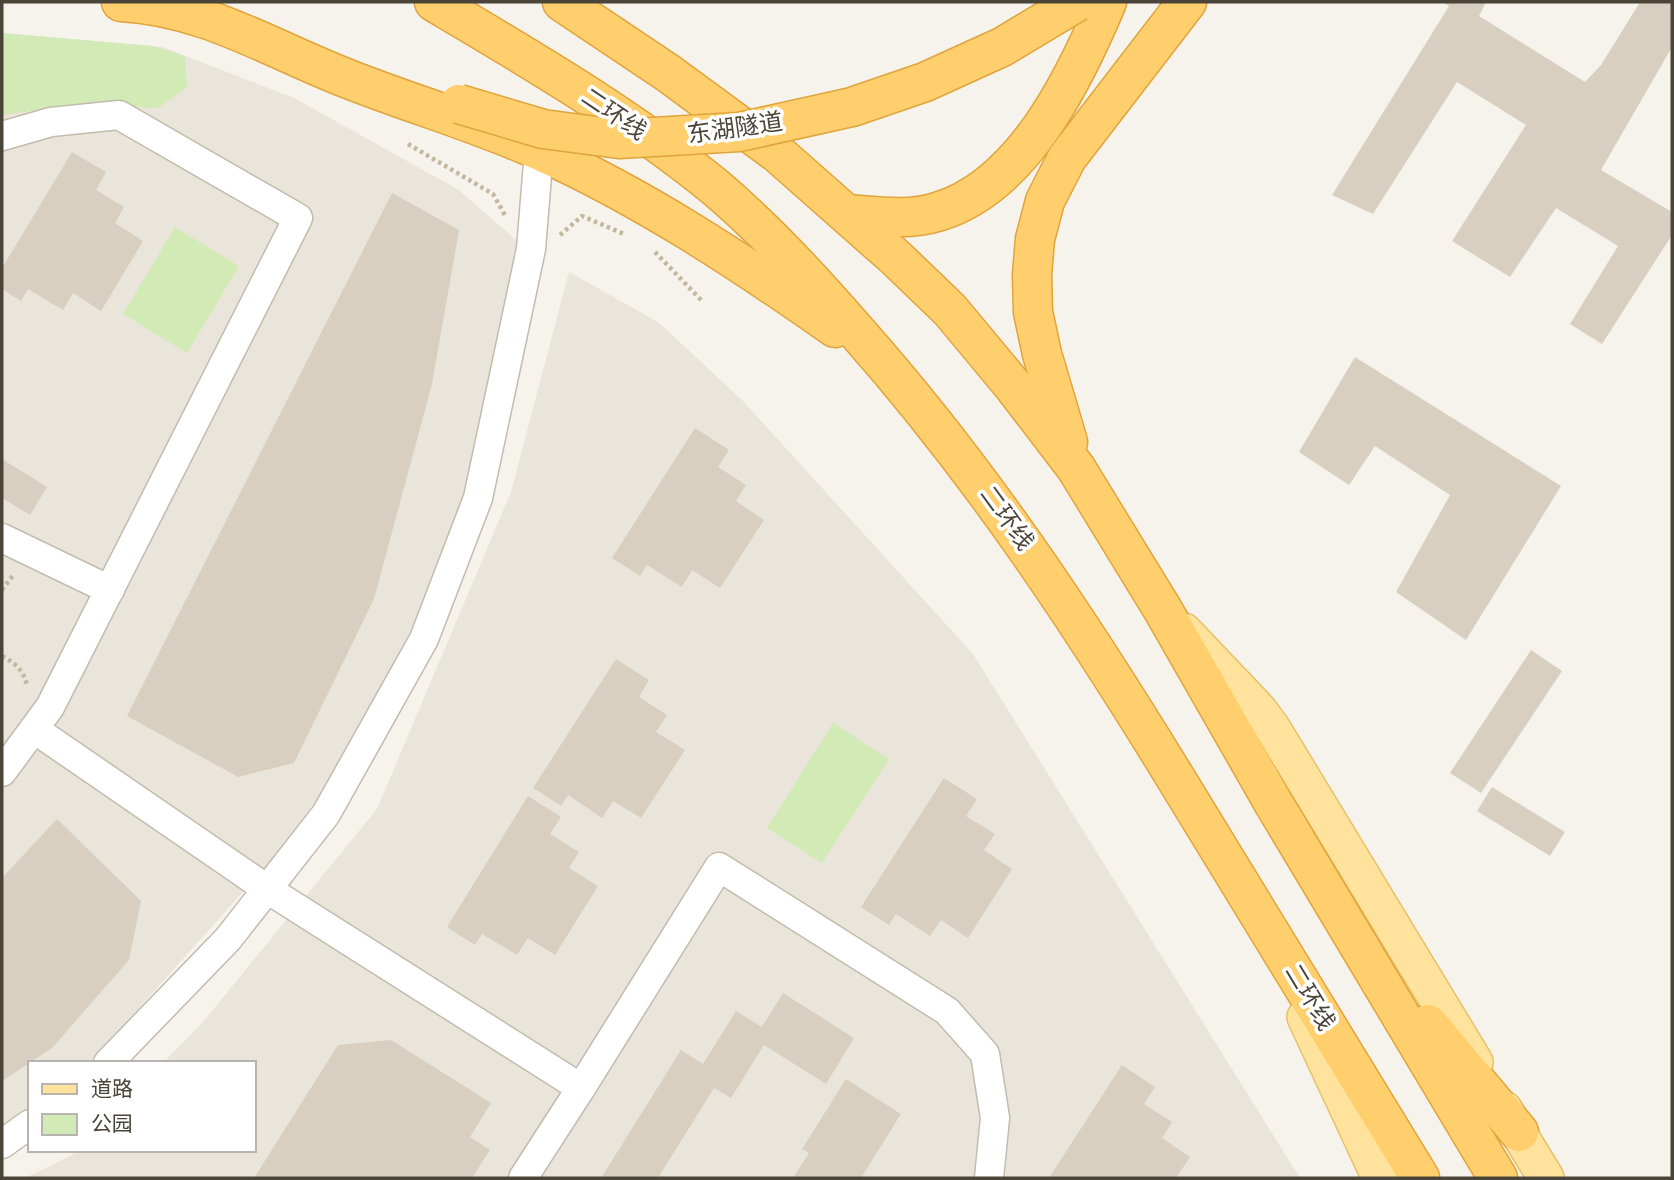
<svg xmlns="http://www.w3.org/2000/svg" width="1674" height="1180" viewBox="0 0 1674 1180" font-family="Lato,'Noto Sans SC',sans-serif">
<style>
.residential{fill:#eae5da}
.green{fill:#d2eab5}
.building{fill:#d8cfc1}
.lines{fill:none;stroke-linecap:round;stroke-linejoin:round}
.minor-casing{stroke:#c2bbae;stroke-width:31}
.major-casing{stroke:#e6c16a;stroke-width:38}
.highway-casing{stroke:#e0a43c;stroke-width:41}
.path{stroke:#c4b79f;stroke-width:4.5;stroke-dasharray:3.5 3.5;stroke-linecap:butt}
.minor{stroke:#fff;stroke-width:28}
.major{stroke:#ffe39c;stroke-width:35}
.highway{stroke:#ffcf6e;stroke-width:38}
.highway-bridge-casing{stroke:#e0a43c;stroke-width:41;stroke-linecap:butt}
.highway-bridge{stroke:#ffcf6e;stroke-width:38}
.labels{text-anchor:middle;stroke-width:7;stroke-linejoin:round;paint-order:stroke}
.street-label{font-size:24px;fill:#4b4439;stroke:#fff}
</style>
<rect width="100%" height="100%" fill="#f6f3ec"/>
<g class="residential">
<polygon points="2,33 163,47 294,98 459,190 517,241 465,493 415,630 317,809 90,1063 30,1063 30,1110 2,1131"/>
<polygon points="569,272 658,322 743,401 973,654 1300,1178 25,1178 72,1155 77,1150 254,1150 254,1063 163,1063 203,1022 377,809 511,492"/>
</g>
<g class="green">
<polygon points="2,33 153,46 185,56 187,87 158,108 72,105 2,115"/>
<polygon points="175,227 239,266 187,353 123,314"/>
<polygon points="833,723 889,759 822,863 767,828"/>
</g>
<g class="building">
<polygon points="1443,2 1486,2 1479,16 1585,82 1601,65 1640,2 1672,2 1672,47 1601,170 1672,212 1672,235 1602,344 1570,324 1618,246 1556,208 1510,277 1452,241 1526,125 1457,82 1373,214 1332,195 1449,6"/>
<polygon points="72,152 106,172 96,190 124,207 115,223 143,241 101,311 73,293 63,310 28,289 21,301 2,289 2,268"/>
<polygon points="392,193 459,230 432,384 374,599 294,763 238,777 127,716"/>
<polygon points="1355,357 1561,486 1466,640 1396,592 1450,495 1375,446 1349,485 1299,452"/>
<polygon points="695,428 729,450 718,467 746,485 736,501 764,520 720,588 692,570 682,587 647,565 640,576 612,558"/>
<polygon points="2,459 47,487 30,515 2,498"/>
<polygon points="1531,650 1562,671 1481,793 1450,773"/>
<polygon points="616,659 649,680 639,697 667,715 656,732 685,750 641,818 613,801 602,818 568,795 561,806 533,788"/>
<polygon points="944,778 977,799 966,816 995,834 984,850 1012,869 968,938 941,920 930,936 896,914 889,925 861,907"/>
<polygon points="1492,787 1565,832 1550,856 1477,811"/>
<polygon points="528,796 561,817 550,834 579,852 569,868 598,886 555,955 528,938 517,955 482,934 475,945 447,927"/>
<polygon points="57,819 141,901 129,960 52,1048 2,1081 2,878"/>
<polygon points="783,993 854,1038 826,1084 764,1045 731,1098 714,1088 658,1178 601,1178 681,1050 703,1064 736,1011 762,1027"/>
<polygon points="391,1040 491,1103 470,1137 490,1150 472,1178 254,1178 338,1045"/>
<polygon points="1122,1065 1155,1087 1144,1104 1172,1122 1162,1138 1190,1157 1176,1178 1049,1178"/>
<polygon points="846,1079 901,1114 861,1178 793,1178 809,1153 802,1149"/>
</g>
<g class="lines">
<defs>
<g id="minor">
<polyline points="2,136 51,122 119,115 298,218 50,707 2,772"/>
<polyline points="2,538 110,590"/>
<polyline points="34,729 267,889 581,1088 523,1178"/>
<polyline points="108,1063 228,939 326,814 424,639 478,498 531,249 539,151"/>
<polyline points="581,1088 719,867 947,1011 985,1054 995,1118 989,1178"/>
<polyline points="2,1144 30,1124"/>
</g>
<g id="major">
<polyline points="1184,631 1259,710 1273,729 1475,1062"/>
<polyline points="1305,1017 1380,1178"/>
<polyline points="1504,1109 1546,1178"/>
</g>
<g id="highway">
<path d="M121,2C199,6 261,43 331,72C400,101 472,120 540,151C644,198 741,262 835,328"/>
<path d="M434,2C530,59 628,116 715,187C767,231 813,281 857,332C981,472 1078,619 1175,777C1257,911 1339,1045 1420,1178"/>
<polyline points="562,2 668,73 777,153 896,258 950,310 1014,387 1076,468 1163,610 1274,804 1498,1178"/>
<path d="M847,214C876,216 909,221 937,212C1023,187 1075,78 1107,2"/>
<polyline points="1068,442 1042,354 1033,312 1032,275 1035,239 1045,201 1067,158 1187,2"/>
<polyline points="1428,1024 1519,1132"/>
</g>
</defs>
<use href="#minor" class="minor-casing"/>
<use href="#major" class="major-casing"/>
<use href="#highway" class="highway-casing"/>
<g class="path">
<polyline points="408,144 493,194 506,217"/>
<polyline points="560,235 582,216 624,234"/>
<polyline points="655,252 703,302"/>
<polyline points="2,590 14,574"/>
<path d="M2,656C16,663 25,672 27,687"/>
</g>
<use href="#minor" class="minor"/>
<use href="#major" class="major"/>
<use href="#highway" class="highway"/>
<defs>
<polyline id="highway-bridge" points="459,104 543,129 619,139 739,132 852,107 925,82 1002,47 1077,2"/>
</defs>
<use href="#highway-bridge" class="highway-bridge-casing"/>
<use href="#highway-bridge" class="highway-bridge"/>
</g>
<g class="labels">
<g class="street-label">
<text transform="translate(614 114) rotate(34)" y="8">二环线</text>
<text transform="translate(735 128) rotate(-8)" y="8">东湖隧道</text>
<text transform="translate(1007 518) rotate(54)" y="8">二环线</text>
<text transform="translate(1310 997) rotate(59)" y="8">二环线</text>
</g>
</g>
<rect width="1674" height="1180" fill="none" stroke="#4b4439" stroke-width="7"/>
<rect x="28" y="1061" width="228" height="91" fill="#ffffff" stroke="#b7b4b0" stroke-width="2"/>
<rect x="42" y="1084" width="35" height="10" fill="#ffe39c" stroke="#b7b4b0" stroke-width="2"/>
<text x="91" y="1096" font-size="21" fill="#4b4439">道路</text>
<rect x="42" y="1114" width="35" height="21" fill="#d2eab5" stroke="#b7b4b0" stroke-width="2"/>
<text x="91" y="1131" font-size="21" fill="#4b4439">公园</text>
</svg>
